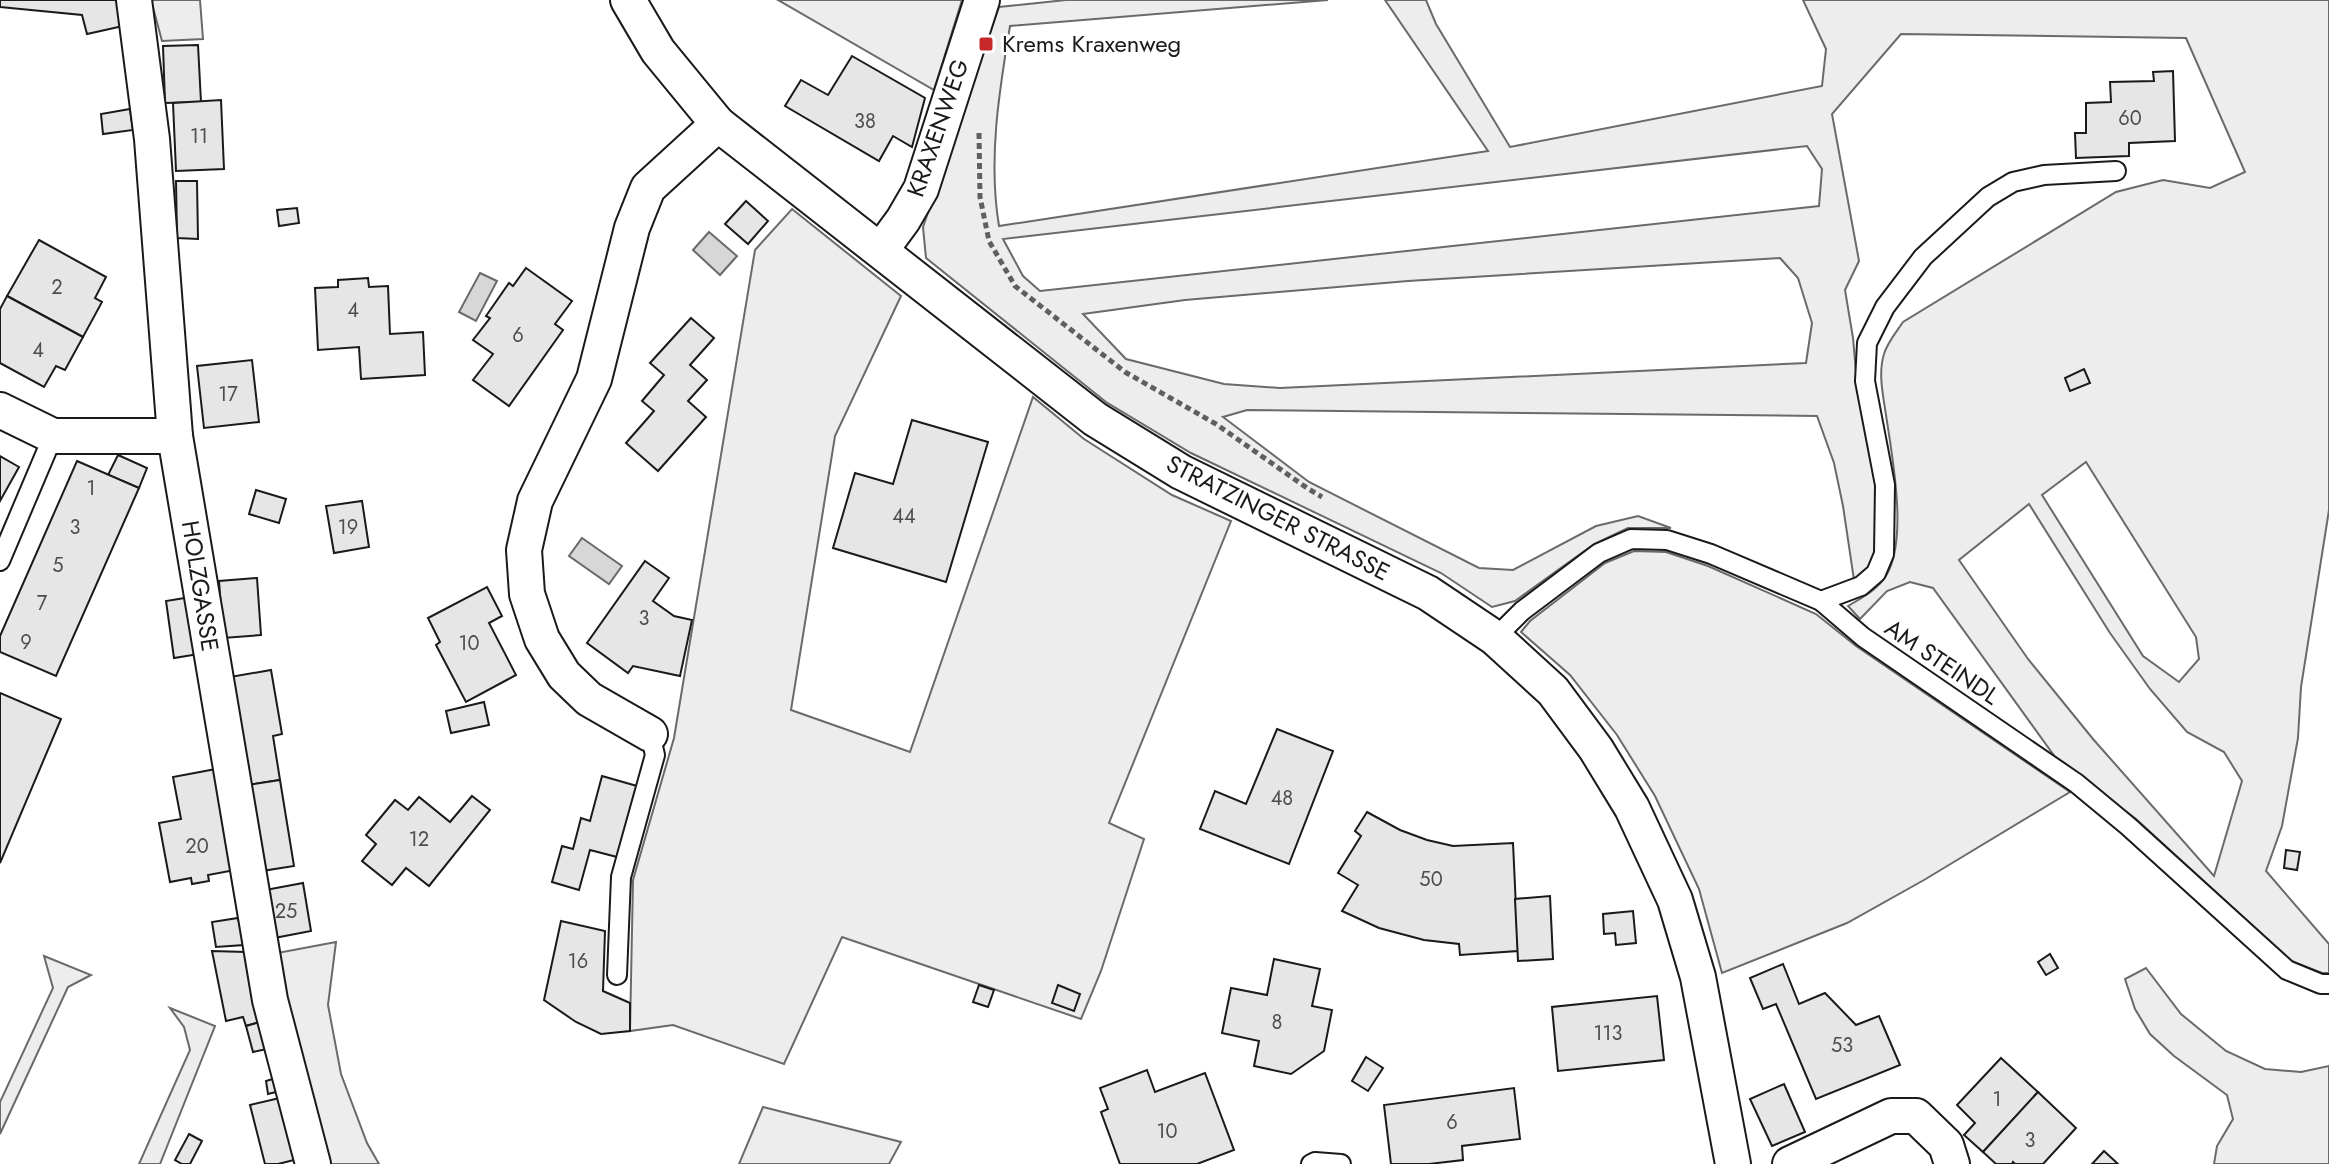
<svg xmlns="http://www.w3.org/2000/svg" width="2329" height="1164" viewBox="0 0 2329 1164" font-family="Jost,sans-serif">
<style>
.green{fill:#ededed;stroke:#6a6a6a;stroke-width:2;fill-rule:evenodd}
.water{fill:#d7d7d7;stroke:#6a6a6a;stroke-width:2}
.building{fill:#e6e6e6;stroke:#1a1a1a;stroke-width:2}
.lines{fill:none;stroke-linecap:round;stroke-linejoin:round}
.lane-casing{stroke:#1a1a1a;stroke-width:22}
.street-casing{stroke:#1a1a1a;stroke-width:38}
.path{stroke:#5f5f5f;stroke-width:5;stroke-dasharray:6 4;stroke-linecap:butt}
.lane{stroke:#fff;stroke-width:18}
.street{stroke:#fff;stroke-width:34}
.poi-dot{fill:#c62828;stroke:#fff;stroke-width:3}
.labels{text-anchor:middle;stroke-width:6;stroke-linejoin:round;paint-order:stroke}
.number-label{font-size:20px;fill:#4d4d4d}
.poi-label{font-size:24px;fill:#1a1a1a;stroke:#fff;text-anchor:start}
.street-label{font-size:24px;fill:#1a1a1a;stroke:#fff}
</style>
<rect width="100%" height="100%" fill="#fff"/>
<g class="green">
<polygon points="151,0 200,0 203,39 162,41"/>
<polygon points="778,0 962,0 934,90"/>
<path d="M1066,0H1328L1010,26C999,92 988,160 999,226L1488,151L1385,0H1426L1436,24L1510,147L1822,86L1826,49L1803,0H2329V510L2301,687L2298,738L2282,826L2266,871L2329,944V973H2322L2291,961L2136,819L2058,761L1933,588L1910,582L1887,591L1860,619L1848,606C1860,599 1875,591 1883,580C1910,546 1892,456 1886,415C1883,395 1878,373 1884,354C1887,343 1897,331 1903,322L2116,192L2163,180L2210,188L2245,172L2186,38L1901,34L1832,114L1859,261L1845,290L1853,338L1857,383L1876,487L1875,550L1870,568L1854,580L1843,506L1834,463L1817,416L1247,410L1223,417L1309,482L1479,568L1513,570L1596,526L1638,516L1671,528H1628L1594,544L1515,601L1492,607L1441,573L1191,453L1106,402L926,258L923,227L999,7ZM1807,146L1822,169L1819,206L1040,291L1023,276L1003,239ZM1780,258L1798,278L1812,323L1806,363L1280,388L1224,384L1126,359L1083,314L1185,300L1408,281ZM2086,462L2196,637L2199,659L2179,682L2143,656L2042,495ZM2029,504L2110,633L2150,689L2187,732L2224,752L2242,781L2214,876L2093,739L2028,659L1959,560Z"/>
<polygon points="792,209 901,296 835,436 791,710 910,752 1033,397 1084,439 1172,495 1231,521 1109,823 1144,839 1101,971 1081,1019 842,937 784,1064 673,1025 630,1031 633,880 674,738 755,250"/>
<polygon points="1634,551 1666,552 1708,566 1816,614 1856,646 2070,792 1924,880 1847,923 1722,973 1699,889 1655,796 1617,735 1570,675 1521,632 1530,621 1605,563"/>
<polygon points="336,942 328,1005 341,1074 367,1143 379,1164 329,1164 272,954"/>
<polygon points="44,956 91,975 68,987 0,1134 0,1102 53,988"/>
<polygon points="2146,968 2181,1014 2226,1051 2265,1069 2301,1072 2329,1066 2329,1164 2214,1164 2217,1146 2233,1119 2227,1095 2174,1056 2150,1034 2135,1009 2125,979"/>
<polygon points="170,1008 215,1026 160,1164 139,1164 190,1050 184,1027"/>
<polygon points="763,1107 901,1142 889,1164 739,1164"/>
</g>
<g class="water">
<polygon points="709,232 737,256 720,275 693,250"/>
<polygon points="480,273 497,281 476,321 459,312"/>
<polygon points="582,538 622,566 609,584 569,556"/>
</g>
<g class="building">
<polygon points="0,0 117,0 123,26 87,34 82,15 0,7"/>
<polygon points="198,45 201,102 165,103 163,46"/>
<polygon points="852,56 925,98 912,147 893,136 879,161 785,106 801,80 828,95"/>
<polygon points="2173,71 2175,141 2129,143 2129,156 2076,158 2075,133 2086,133 2086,103 2111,102 2110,82 2154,81 2153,72"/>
<polygon points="221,100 224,169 176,171 173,103"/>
<polygon points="130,109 133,130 103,134 101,114"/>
<polygon points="176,181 197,181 198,239 177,238"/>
<polygon points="746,201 768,221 748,244 725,224"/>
<polygon points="297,208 299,223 279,226 277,210"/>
<polygon points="39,240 106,277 95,298 102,302 83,337 7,296"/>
<polygon points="526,268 572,301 555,324 563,330 509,406 473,380 493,354 473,340 490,318 486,316 509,283 513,286"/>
<polygon points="368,278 369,287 388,286 390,334 423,332 425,375 361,379 359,347 318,350 315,288 338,287 338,280"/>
<polygon points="7,296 83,337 65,370 56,366 44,387 0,363 0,309"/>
<polygon points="691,318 714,338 690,365 707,380 688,401 706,417 658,471 626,443 654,411 642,401 664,375 650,363"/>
<polygon points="252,360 259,422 204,428 197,366"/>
<polygon points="2084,369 2090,383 2070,391 2065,378"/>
<polygon points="912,420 988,442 946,582 833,548 855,473 893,484"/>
<polygon points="118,455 147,468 139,488 108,475"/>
<polygon points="0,456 19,467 0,501"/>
<polygon points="77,461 139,488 56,676 0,652 0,636"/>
<polygon points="256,490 286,499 279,523 249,514"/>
<polygon points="362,501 369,547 334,553 326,506"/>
<polygon points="645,561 669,578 653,601 674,616 692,620 680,676 633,666 628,673 587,643"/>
<polygon points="257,578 261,635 223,638 219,581"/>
<polygon points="487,587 502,616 489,623 516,675 466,702 436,645 440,642 428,618"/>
<polygon points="191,597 199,654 174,658 166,601"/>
<polygon points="271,670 282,734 273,736 280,780 248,785 230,677"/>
<polygon points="0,693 61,719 0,863"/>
<polygon points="484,702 489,725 451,733 446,711"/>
<polygon points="1277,729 1333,751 1289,864 1200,829 1215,791 1246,804"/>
<polygon points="216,769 235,870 208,875 209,881 192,884 191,878 170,882 159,823 181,819 173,777"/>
<polygon points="602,776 637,786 617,857 590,850 579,890 552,882 562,846 573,849 581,818 590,821"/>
<polygon points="280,780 294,866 262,871 248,785"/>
<polygon points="472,796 490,810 429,886 406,868 392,885 362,861 376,844 366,835 395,800 408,810 419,797 450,822"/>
<polygon points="1367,812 1400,830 1427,840 1453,846 1513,843 1518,951 1460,955 1459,944 1424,940 1379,928 1342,911 1358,885 1338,873 1361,836 1355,831"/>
<polygon points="2286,850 2300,852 2297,870 2284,868"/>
<polygon points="303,883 311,931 269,939 260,891"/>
<polygon points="1550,896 1553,959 1518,961 1515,899"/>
<polygon points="1633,911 1636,943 1616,945 1615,933 1604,934 1603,914"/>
<polygon points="238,918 244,945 216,947 212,922"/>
<polygon points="561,921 605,931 603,991 630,1003 630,1031 601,1034 576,1022 544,1000"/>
<polygon points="212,951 246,952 260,1022 246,1026 243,1017 226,1021"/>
<polygon points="2050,954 2058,968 2046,975 2038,962"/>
<polygon points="1274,959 1320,969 1312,1006 1332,1010 1324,1051 1291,1074 1254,1066 1259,1041 1222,1033 1231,988 1267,995"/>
<polygon points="1783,964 1799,1004 1825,993 1856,1025 1879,1016 1900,1065 1816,1099 1776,1004 1763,1009 1750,978"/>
<polygon points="979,985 994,990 988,1007 973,1002"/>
<polygon points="1058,985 1080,994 1074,1011 1052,1003"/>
<polygon points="1657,996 1664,1060 1558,1071 1552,1007"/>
<polygon points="260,1022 267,1049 253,1052 246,1026"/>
<polygon points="1366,1057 1383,1068 1368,1091 1352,1081"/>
<polygon points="2001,1058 2038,1092 1983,1152 1964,1135 1975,1123 1957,1105"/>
<polygon points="1147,1070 1155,1092 1205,1073 1234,1150 1197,1164 1120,1164 1101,1112 1108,1109 1100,1088"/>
<polygon points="276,1078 280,1091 268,1094 266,1081"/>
<polygon points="1784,1084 1805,1132 1772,1146 1750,1099"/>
<polygon points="1514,1088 1520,1139 1462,1146 1463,1160 1429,1164 1391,1164 1384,1105"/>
<polygon points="2038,1092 2076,1128 2043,1164 2015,1164 2013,1162 2012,1164 1996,1164 1983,1152"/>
<polygon points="284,1097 298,1159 278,1164 265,1164 250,1105"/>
<polygon points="189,1134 202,1141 190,1164 182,1164 175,1160"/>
<polygon points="2104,1151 2118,1164 2092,1164"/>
</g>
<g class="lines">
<defs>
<g id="lane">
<polyline points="0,561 53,436"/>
<polyline points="1821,601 1861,586 1876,573 1884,554 1885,485 1865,381 1867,343 1885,307 1923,257 1988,197 2013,182 2044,175 2116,171"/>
<polyline points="1495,638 1522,611 1599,553 1631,539 1667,540 1711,554 1821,601 1863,637 2076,783 2128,826 2287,970 2321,984 2329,984"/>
<polyline points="617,975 621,877 655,755 650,734"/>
<polyline points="1311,1164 1315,1162 1341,1164"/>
</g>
<g id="street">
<polyline points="134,0 152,139 175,436 270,1000 313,1164"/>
<polyline points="628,0 658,51 718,124 1095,419 1181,472 1428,593 1495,638 1553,691 1596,749 1632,808 1675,900 1698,977 1733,1164"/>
<polyline points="881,250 903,220 921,189 982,0"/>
<polyline points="0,410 53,436 175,436"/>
<polyline points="650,734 589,699 564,675 542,639 527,594 524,550 535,501 594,379 632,228 648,188 718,124"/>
<polyline points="1790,1164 1891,1116 1916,1116 1946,1145 1952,1164"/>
</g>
</defs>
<use href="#lane" class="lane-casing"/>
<use href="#street" class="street-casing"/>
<polyline class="path" points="979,133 980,197 989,241 1015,286 1125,372 1216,424 1307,488 1322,497"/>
<use href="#lane" class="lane"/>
<use href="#street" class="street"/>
</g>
<rect class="poi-dot" x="978" y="36" width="16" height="16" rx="4"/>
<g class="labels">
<g class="number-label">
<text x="2130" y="125">60</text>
<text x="865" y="128">38</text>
<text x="199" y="143">11</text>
<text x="57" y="294">2</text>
<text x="353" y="317">4</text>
<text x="518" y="342">6</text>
<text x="38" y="357">4</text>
<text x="228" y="401">17</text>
<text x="91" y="495">1</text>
<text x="904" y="523">44</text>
<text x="75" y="534">3</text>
<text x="348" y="534">19</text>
<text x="58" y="572">5</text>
<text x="42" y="610">7</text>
<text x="644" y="625">3</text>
<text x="26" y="649">9</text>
<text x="469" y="650">10</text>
<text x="1282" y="805">48</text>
<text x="419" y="846">12</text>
<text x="197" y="853">20</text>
<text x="1431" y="886">50</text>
<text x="286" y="918">25</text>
<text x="578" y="968">16</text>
<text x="1277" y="1029">8</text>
<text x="1608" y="1040">113</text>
<text x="1842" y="1052">53</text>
<text x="1997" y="1106">1</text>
<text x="1452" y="1129">6</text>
<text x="1167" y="1138">10</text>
<text x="2030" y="1147">3</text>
</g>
<g class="poi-label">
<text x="1002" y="52">Krems Kraxenweg</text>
</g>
<g class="street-label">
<text transform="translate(938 128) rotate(-71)" y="8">KRAXENWEG</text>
<text transform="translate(1278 518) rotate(27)" y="8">STRATZINGER STRASSE</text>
<text transform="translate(200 586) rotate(81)" y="8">HOLZGASSE</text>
<text transform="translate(1942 662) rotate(34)" y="8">AM STEINDL</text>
</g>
</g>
</svg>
